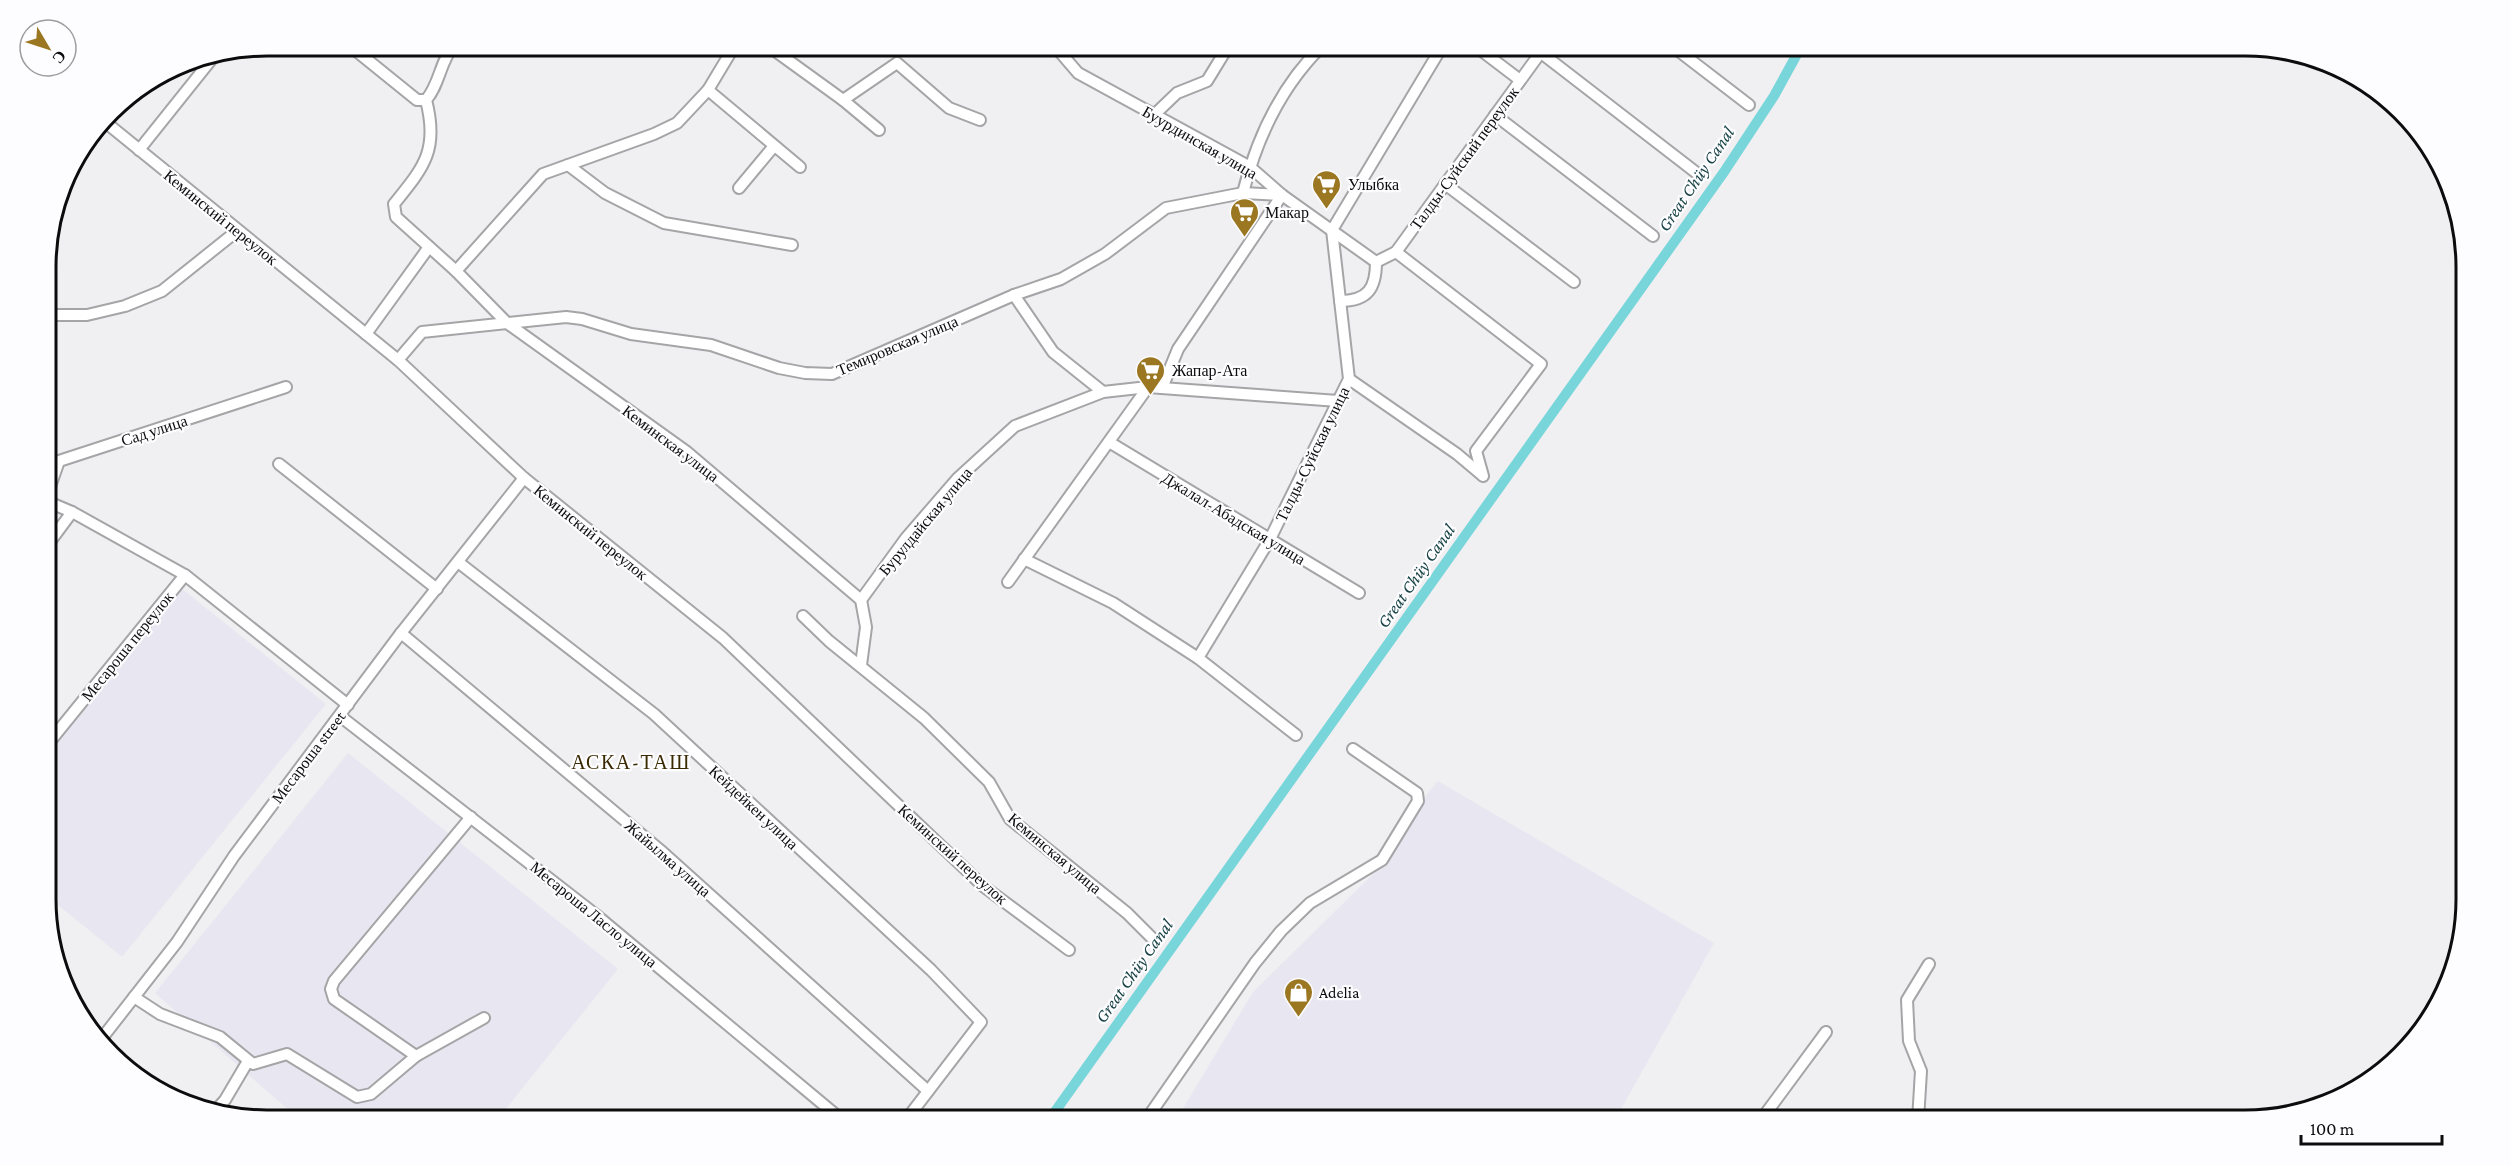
<svg xmlns="http://www.w3.org/2000/svg" width="2511" height="1165" viewBox="0 0 2511 1165" font-family="'Crimson Pro',serif">
<style>
.built{fill:#e8e7f1}
.lines{fill:none;stroke-linecap:round;stroke-linejoin:round}
.canal{stroke:#78d5da;stroke-width:10}
.minor-casing{stroke:#a5a5a7;stroke-width:14}
.minor{stroke:#fff;stroke-width:10}
.labels{text-anchor:middle;stroke-width:4.5;stroke-linejoin:round;paint-order:stroke}
.street-label{font-size:16px;fill:#0c0c0d;stroke:#fdfdff}
.poi-label{font-size:16px;fill:#0c0c0d;stroke:#fdfdff;text-anchor:start}
.water-label{font-size:18px;font-style:italic;fill:#194447;stroke:#fdfdff}
.quarter-label{font-size:20px;letter-spacing:1.5px;fill:#392800;stroke:#fdfdff}
.rim{fill:none;stroke:#0c0c0d;stroke-width:3}
</style>
<rect width="100%" height="100%" fill="#f0f0f2"/>
<g class="built">
<polygon points="180,587 326,704 122,957 47,896 47,753"/>
<polygon points="348,753 618,969 497,1120 300,1120 155,993"/>
<polygon points="1438,781 1714,943 1615,1120 1176,1120 1253,992 1370,877 1390,852 1419,804"/>
</g>
<g class="lines">
<polyline class="canal" points="1049,1120 1724,172 1774,96 1802,45"/>
<defs>
<g id="minor">
<path d="M349,45L417,100H426C440,84 440,61 454,45"/>
<polyline points="767,45 843,100 879,130"/>
<polyline points="1054,45 1078,73 1250,167 1282,195 1376,262"/>
<polyline points="1474,45 1520,80"/>
<polyline points="1671,45 1749,105"/>
<polyline points="1540,52 1698,174"/>
<polyline points="708,90 800,167"/>
<path d="M426,100C439,150 424,167 394,204L396,217L456,271L507,323L687,452L861,600L866,627L861,665"/>
<polyline points="843,100 897,63 949,108 980,120"/>
<polyline points="1154,115 1177,93 1207,81 1229,45"/>
<polyline points="1495,115 1653,236"/>
<polyline points="104,121 398,360 524,478 723,638 983,886 1069,950"/>
<polyline points="139,150 215,55"/>
<polyline points="568,165 605,193 664,223 792,245"/>
<polyline points="1445,184 1574,282"/>
<polyline points="739,188 774,146"/>
<path d="M1243,193C1257,137 1282,85 1323,45"/>
<polyline points="1396,252 1541,364 1476,451 1483,476"/>
<polyline points="1376,262 1396,252 1546,45"/>
<polyline points="456,271 543,174 654,134 677,123 708,90 735,45"/>
<polyline points="1014,295 1053,352 1103,392"/>
<path d="M1340,301C1368,301 1376,288 1376,262"/>
<polyline points="46,315 87,315 125,306 162,291 237,231"/>
<polyline points="366,334 429,247"/>
<polyline points="398,360 422,332 566,317 582,319 631,334 711,345 779,368 805,373 832,374 1014,295 1061,279 1105,254 1166,208 1243,193 1282,195"/>
<polyline points="1349,379 1457,454 1482,475"/>
<polyline points="1162,388 1178,349 1282,195"/>
<polyline points="1109,442 1359,593"/>
<polyline points="279,464 437,589"/>
<polyline points="46,498 59,461 286,387"/>
<polyline points="46,501 72,512 185,575 348,705"/>
<polyline points="46,547 72,512"/>
<polyline points="1024,559 1113,603 1198,658 1296,735"/>
<polyline points="458,562 654,714 931,970 981,1022 906,1120"/>
<polyline points="1008,582 1148,387"/>
<polyline points="861,600 906,538 957,479 1015,426 1103,392 1148,387 1338,401"/>
<polyline points="803,616 829,641 924,718 989,782 1010,819 1127,913 1151,937"/>
<polyline points="401,633 660,850 928,1091"/>
<polyline points="1198,658 1270,539 1349,379 1332,230 1443,45"/>
<polyline points="340,716 596,915 842,1120"/>
<polyline points="47,745 185,575"/>
<polyline points="134,997 160,1014 220,1037 253,1064 287,1054 357,1097 371,1094 416,1056 484,1018"/>
<polyline points="99,1042 177,942 234,856 401,633 524,478"/>
<polyline points="416,1056 334,999 331,989 334,981 471,817"/>
<polyline points="216,1110 225,1100 248,1061"/>
<polyline points="1146,1120 1255,963 1281,931 1310,903 1382,860 1418,801 1417,793 1353,749"/>
<polyline points="1761,1120 1826,1032"/>
<polyline points="1918,1120 1921,1071 1909,1041 1907,1000 1929,964"/>
</g>
</defs>
<use href="#minor" class="minor-casing"/>
<use href="#minor" class="minor"/>
</g>
<defs>
<symbol id="supermarket-pin" viewBox="-11 -11 22 30"><path d="M0 17L-7.5 6A9.5 9.5 0 1 1 7.5 6Z" fill="#9b7722" stroke="#fdfdff"/><path d="M-6-5.5h2.5l.6 2H6L4.5 2H-2.5L-4.4-4H-6ZM-1.5 3.2a1.3 1.3 0 1 0 .1 0ZM3 3.2a1.3 1.3 0 1 0 .1 0Z" fill="#fff"/></symbol>
<symbol id="shop-pin" viewBox="-11 -11 22 30"><path d="M0 17L-7.5 6A9.5 9.5 0 1 1 7.5 6Z" fill="#9b7722" stroke="#fdfdff"/><path d="M-5-2.5h2.3a2.7 3.5 0 0 1 5.4 0H5L5.5 6h-11ZM-1.5-2.5h3a1.5 2.3 0 0 0-3 0Z" fill="#fff"/></symbol>
</defs>
<g fill-rule="evenodd">
<use href="#supermarket-pin" x="1310" y="168" width="33" height="45"/>
<use href="#supermarket-pin" x="1228" y="196" width="33" height="45"/>
<use href="#supermarket-pin" x="1134" y="354" width="33" height="45"/>
<use href="#shop-pin" x="1282" y="976" width="33" height="45"/>
</g>
<g class="labels">
<g class="street-label">
<text transform="translate(1200 142) rotate(30)" y="6">Буурдинская улица</text>
<text transform="translate(1464 158) rotate(-54)" y="6">Талды-Суйский переулок</text>
<text transform="translate(221 217) rotate(39)" y="6">Кеминский переулок</text>
<text transform="translate(897 345) rotate(-23)" y="6">Темировская улица</text>
<text transform="translate(154 430) rotate(-18)" y="6">Сад улица</text>
<text transform="translate(671 443) rotate(37)" y="6">Кеминская улица</text>
<text transform="translate(1312 454) rotate(-64)" y="6">Талды-Суйская улица</text>
<text transform="translate(1234 518) rotate(31)" y="6">Джалал-Абадская улица</text>
<text transform="translate(925 521) rotate(-50)" y="6">Бурулдайская улица</text>
<text transform="translate(591 532) rotate(39)" y="6">Кеминский переулок</text>
<text transform="translate(127 646) rotate(-51)" y="6">Месароша переулок</text>
<text transform="translate(308 757) rotate(-53)" y="6">Месароша street</text>
<text transform="translate(754 807) rotate(43)" y="6">Кейдейкен улица</text>
<text transform="translate(1055 853) rotate(40)" y="6">Кеминская улица</text>
<text transform="translate(953 854) rotate(42)" y="6">Кеминский переулок</text>
<text transform="translate(668 858) rotate(41)" y="6">Жайылма улица</text>
<text transform="translate(594 914) rotate(39)" y="6">Месароша Ласло улица</text>
</g>
<g class="poi-label">
<text x="1348" y="190">Улыбка</text>
<text x="1265" y="218">Макар</text>
<text x="1172" y="376">Жапар-Ата</text>
<text x="1319" y="998">Adelia</text>
</g>
<g class="water-label">
<text transform="translate(1696 179) rotate(-56)" y="6">Great Chüy Canal</text>
<text transform="translate(1416 576) rotate(-55)" y="6">Great Chüy Canal</text>
<text transform="translate(1134 971) rotate(-55)" y="6">Great Chüy Canal</text>
</g>
<g class="quarter-label">
<text x="631" y="769">АСКА-ТАШ</text>
</g>
</g>
<path d="M0 0H2511V1165H0ZM267 56H2245A211 211 0 0 1 2456 267V899A211 211 0 0 1 2245 1110H267A211 211 0 0 1 56 899V267A211 211 0 0 1 267 56Z" fill="#fdfdff" fill-rule="evenodd"/>
<path class="rim" d="M267 56H2245A211 211 0 0 1 2456 267V899A211 211 0 0 1 2245 1110H267A211 211 0 0 1 56 899V267A211 211 0 0 1 267 56Z"/>
<g transform="translate(48 48) rotate(129)"><circle r="28" fill="#fdfdff" stroke="#9d9d9e" stroke-width="1.5"/>
<path d="M0-4.5L10 22L0 15L-10 22Z" fill="#9b7722"/>
<text y="-9" font-size="16" font-weight="bold" text-anchor="middle" fill="#0c0c0d">С</text>
</g>
<path d="M2301 1135v9h141v-9" fill="none" stroke="#0c0c0d" stroke-width="3"/>
<text x="2310" y="1135" font-size="18" fill="#0c0c0d" stroke="#fdfdff" stroke-width="4.5" paint-order="stroke">100 m</text>
</svg>
